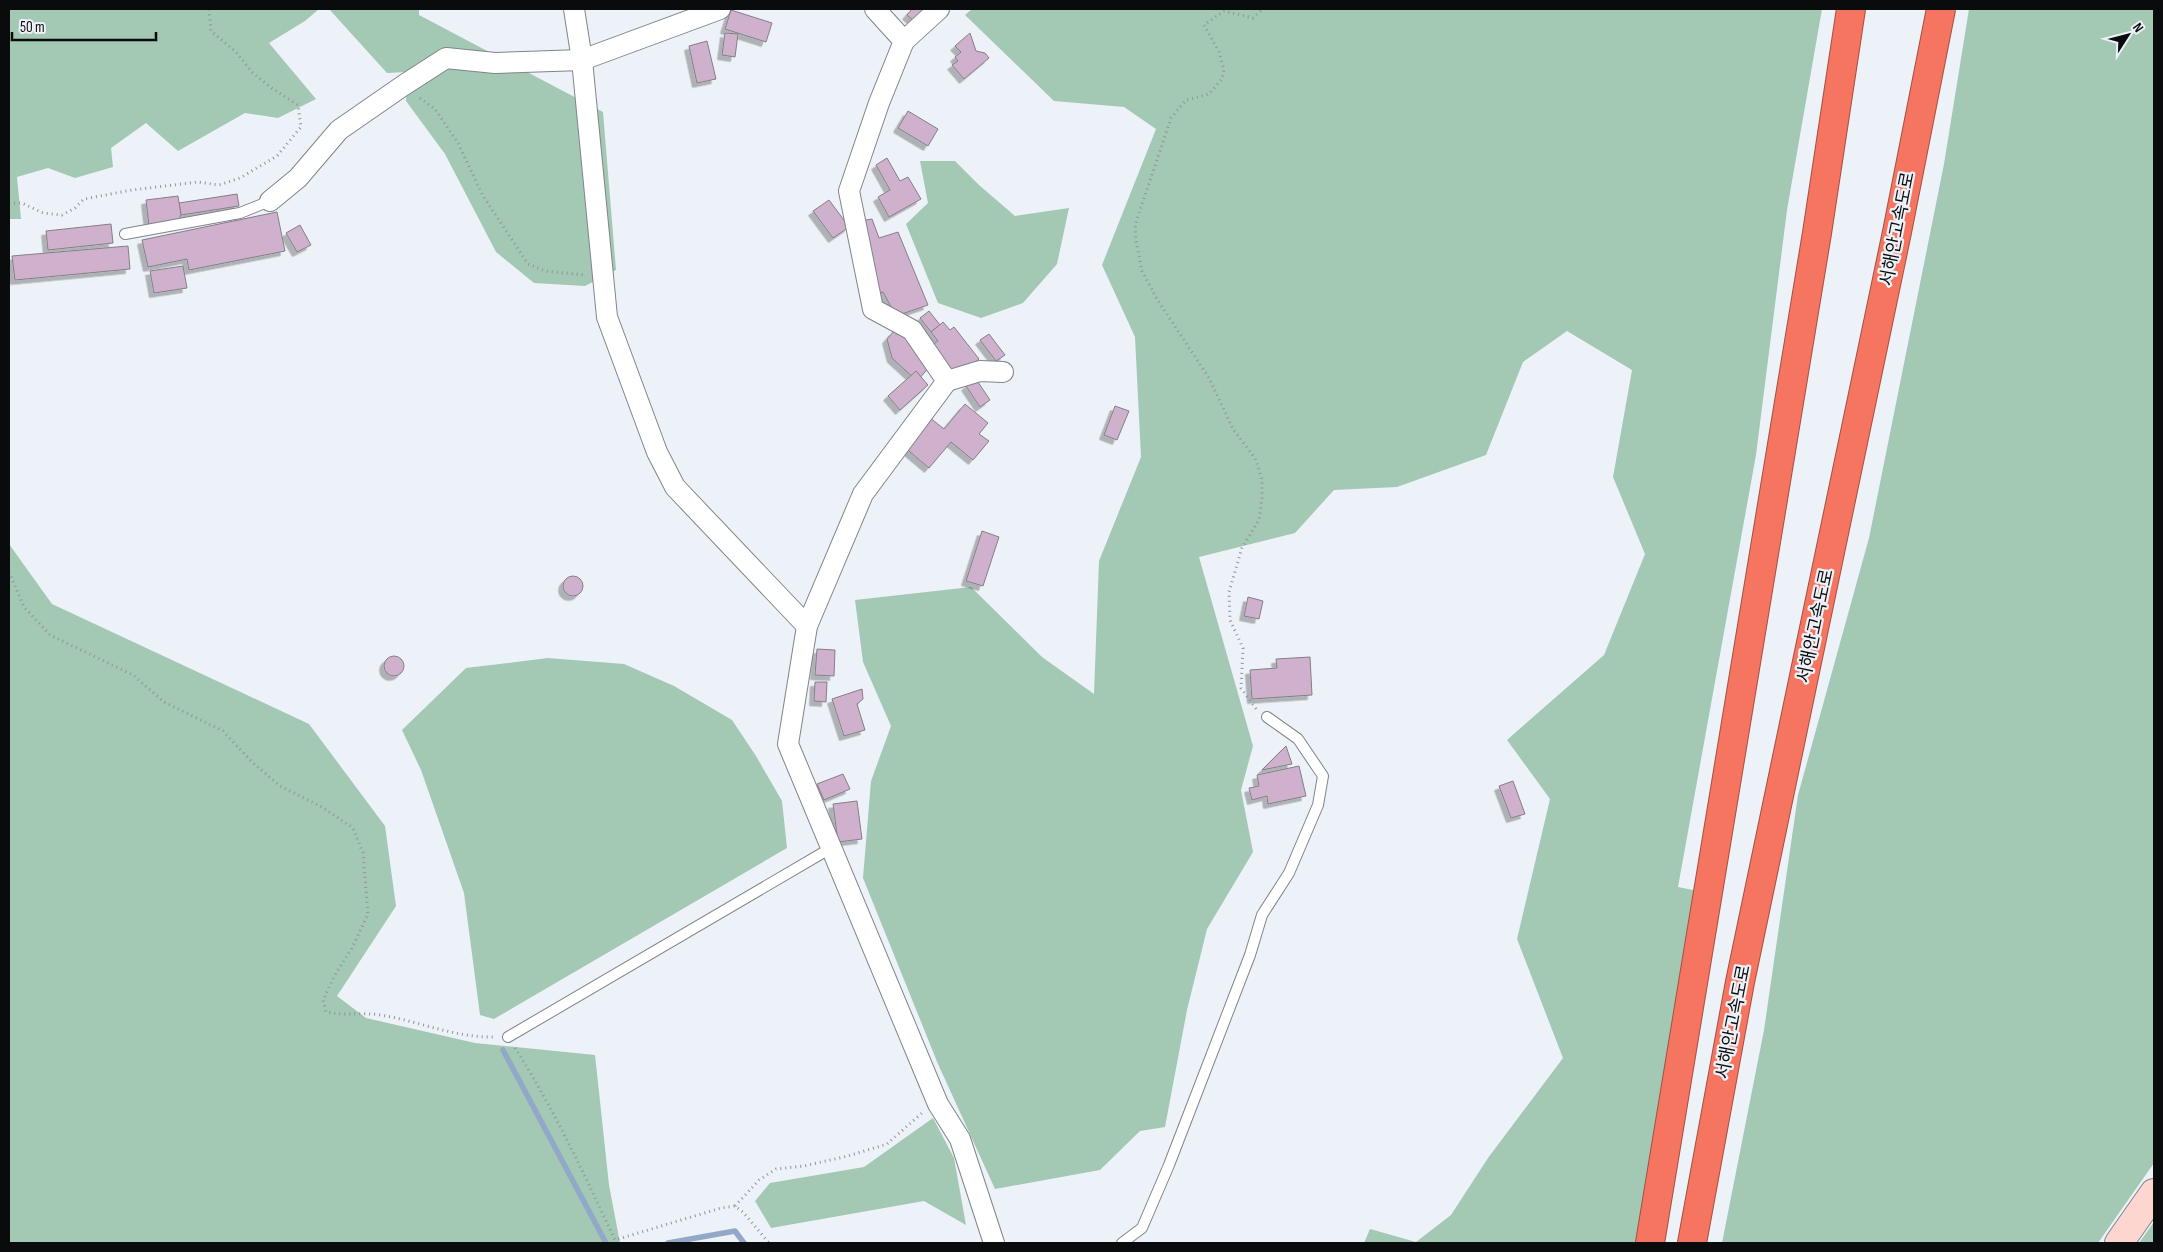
<svg xmlns="http://www.w3.org/2000/svg" width="2163" height="1252" viewBox="0 0 2163 1252" font-family="'Sofia Sans Condensed','Noto Sans KR',sans-serif">
<style>
.green{fill:#a3c8b4}
.lines{fill:none;stroke-linecap:round;stroke-linejoin:round}
.stream{stroke:#93a8c8;stroke-width:5.5}
.building{fill:#cfb0cd;stroke:#847f84;filter:url(#shadow)}
.service-casing{stroke:#80858a;stroke-width:12}
.minor-casing{stroke:#80858a;stroke-width:22}
.secondary-casing{stroke:#80858a;stroke-width:30}
.motorway-casing{stroke:#a35043;stroke-width:30}
.path{stroke:#919499;stroke-width:3;stroke-dasharray:1 4;stroke-linecap:butt}
.service{stroke:#fff;stroke-width:10}
.minor{stroke:#fff;stroke-width:20}
.secondary{stroke:#fcd6cf;stroke-width:28}
.motorway{stroke:#f57560;stroke-width:28}
.labels{text-anchor:middle;stroke-width:4.5;stroke-linejoin:round;paint-order:stroke}
.street-label{font-size:18px;fill:#0a0b0d;stroke:#edf2f8}
</style>
<defs>
<filter id="shadow"><feDropShadow dx="-4.5" dy="4.5" stdDeviation="0" flood-color="#0004"/></filter>
</defs>
<rect width="100%" height="100%" fill="#edf2f8"/>
<g class="green">
<polygon points="9,9 319,9 305,21 269,43 316,99 278,118 245,113 178,151 146,123 111,148 113,167 75,178 48,168 17,177 21,219 9,219"/>
<polygon points="329,9 419,9 419,15 603,112 616,270 585,286 534,283 496,252 445,154 406,101 407,72 387,73"/>
<polygon points="972,9 1822,9 1787,210 1756,455 1678,887 1703,892 1643,1243 1364,1243 1370,1229 1416,1242 1451,1215 1488,1158 1563,1058 1517,939 1550,799 1507,740 1604,655 1645,554 1613,477 1632,370 1567,331 1523,362 1486,455 1397,487 1334,490 1295,533 1199,557 1253,746 1241,790 1253,852 1207,929 1187,1010 1165,1127 1140,1131 1100,1170 995,1189 938,1064 863,878 871,781 891,726 863,662 855,600 971,587 1042,657 1094,694 1099,561 1141,457 1135,337 1102,265 1156,129 1124,107 1054,101 965,15"/>
<polygon points="1969,9 2154,9 2154,1163 2098,1243 1722,1243 1764,1030 1798,795 1869,538 1944,164"/>
<polygon points="920,161 955,161 979,185 1015,216 1069,208 1057,264 1023,303 981,318 938,303 906,224 928,203"/>
<polygon points="9,544 52,604 309,724 385,826 396,906 337,996 366,1018 475,1043 595,1055 609,1185 620,1243 9,1243"/>
<polygon points="548,658 624,664 674,686 732,720 756,756 782,801 787,848 494,1019 480,1015 464,893 421,770 402,730 466,668"/>
<polygon points="933,1118 954,1158 966,1225 924,1201 771,1228 755,1201 770,1183 864,1167"/>
<polygon points="2154,1222 2154,1243 2139,1243"/>
</g>
<g class="lines">
<g class="stream">
<polyline points="503,1050 606,1243"/>
<polyline points="668,1243 735,1231 744,1243"/>
</g>
</g>
<g class="building">
<polygon points="912,9 926,9 915,22 907,15"/>
<polygon points="731,10 772,23 766,42 725,29"/>
<polygon points="725,33 738,34 735,57 722,55"/>
<polygon points="970,33 976,51 985,53 989,58 964,79 952,65 958,61 955,57 961,52 955,46"/>
<polygon points="707,41 716,79 697,83 689,46"/>
<polygon points="908,111 938,129 928,146 898,128"/>
<polygon points="887,158 900,181 908,177 921,199 889,217 878,197 890,190 876,165"/>
<polygon points="237,194 239,206 181,215 179,203"/>
<polygon points="178,196 181,215 177,222 149,226 146,200"/>
<polygon points="829,200 849,227 833,238 813,211"/>
<polygon points="277,212 285,251 189,270 187,259 148,267 142,240"/>
<polygon points="872,219 879,238 898,232 928,305 896,316 883,292 876,294 860,221"/>
<polygon points="111,224 113,243 48,250 46,231"/>
<polygon points="300,225 311,245 297,252 286,233"/>
<polygon points="128,246 130,269 15,280 12,256"/>
<polygon points="183,266 187,288 154,293 150,271"/>
<polygon points="929,311 940,325 931,332 920,318"/>
<polygon points="943,322 950,330 954,327 979,359 956,377 932,345 938,341 931,332"/>
<polygon points="894,331 898,335 902,331 913,340 909,345 931,365 917,381 892,358 887,339"/>
<polygon points="989,334 1005,355 996,361 980,340"/>
<polygon points="916,371 928,385 900,410 888,396"/>
<polygon points="976,379 990,400 980,407 966,386"/>
<polygon points="965,404 988,423 979,434 989,441 973,460 951,442 929,468 904,447 929,417 944,429"/>
<polygon points="1115,406 1129,411 1117,440 1104,435"/>
<polygon points="982,531 999,537 983,586 966,581"/>
<circle cx="573" cy="586" r="10"/>
<polygon points="1248,597 1263,601 1259,619 1244,616"/>
<polygon points="817,649 835,650 834,676 815,675"/>
<circle cx="394" cy="666" r="10"/>
<polygon points="1310,657 1312,695 1252,699 1250,670 1277,668 1276,659"/>
<polygon points="815,682 827,682 826,702 814,701"/>
<polygon points="862,689 863,699 857,704 865,730 844,736 832,699"/>
<polygon points="1286,746 1292,764 1262,770"/>
<polygon points="1299,766 1306,796 1268,804 1267,796 1252,800 1249,788 1259,786 1257,775"/>
<polygon points="843,774 850,789 824,800 817,784"/>
<polygon points="1513,781 1525,814 1511,818 1499,786"/>
<polygon points="857,801 862,839 838,842 833,804"/>
</g>
<g class="lines">
<defs>
<g id="service">
<polyline points="125,234 240,213 270,201"/>
<polyline points="508,1037 831,848"/>
<polyline points="1122,1243 1142,1228 1169,1165 1250,955 1262,915 1289,873 1318,805 1323,776 1298,739 1267,717"/>
</g>
<g id="minor">
<polyline points="574,9 582,60 607,317 657,452 675,487 807,626"/>
<polyline points="875,9 904,41 879,103 849,191 873,309 912,330 947,381 863,494 807,626 788,744 938,1104 960,1139 994,1243"/>
<polyline points="904,41 939,9"/>
<polyline points="270,201 298,178 339,130 404,85 446,58 495,63 582,60 720,9"/>
<polyline points="947,381 980,371 1003,372"/>
</g>
<polyline id="secondary" points="2119,1243 2154,1193"/>
<g id="motorway">
<polyline points="1650,1243 1817,233 1851,9"/>
<polyline points="1692,1243 1740,982 1897,232 1941,9"/>
</g>
</defs>
<use href="#service" class="service-casing"/>
<use href="#minor" class="minor-casing"/>
<use href="#secondary" class="secondary-casing"/>
<use href="#motorway" class="motorway-casing"/>
<g class="path">
<polyline points="420,98 435,109 458,143 483,196 528,264 545,271 585,275"/>
<polyline points="9,203 22,203 43,213 62,215 75,208 84,199 132,190 198,182 219,185 240,178 277,156 301,127 298,105 270,87 252,72 236,52 211,31 209,9"/>
<path d="M9,572L24,607L50,635L133,675L164,702L223,731L251,761L280,786L322,807L353,828L363,853L368,914L352,948L335,975L323,1000L326,1012C346,1016 362,1012 380,1015C419,1021 455,1038 495,1037"/>
<polyline points="1256,709 1241,688 1243,648 1230,620 1229,592 1242,548 1259,520 1262,498 1262,479 1255,458 1233,429 1209,378 1157,299 1142,271 1136,240 1135,225 1171,118 1186,100 1209,94 1222,79 1224,70 1219,52 1204,25 1224,11 1253,18 1263,9"/>
<path d="M515,1048C554,1109 584,1174 615,1240L721,1208L735,1206L743,1212L769,1243"/>
<polyline points="735,1206 759,1180 776,1169 804,1166 848,1156 887,1144 922,1113"/>
</g>
<use href="#service" class="service"/>
<use href="#minor" class="minor"/>
<use href="#secondary" class="secondary"/>
<use href="#motorway" class="motorway"/>
</g>
<g class="labels">
<g class="street-label">
<text transform="translate(1897 229) rotate(-79)" y="6">서해안고속도로</text>
<text transform="translate(1815 626) rotate(-78)" y="6">서해안고속도로</text>
<text transform="translate(1733 1022) rotate(-79)" y="6">서해안고속도로</text>
</g>
</g>
<rect width="2163" height="1252" fill="none" stroke="#0a0b0d" stroke-width="20"/>
<g transform="translate(2128 35) rotate(54)" stroke="#edf2f8" stroke-width="4" paint-order="stroke">
<path d="M0-4L9 19L0 12L-9 19Z" fill="#0a0b0d"/>
<text y="-8" font-size="14" font-weight="bold" text-anchor="middle" fill="#0a0b0d">N</text>
</g>
<path d="M12 32v8h144v-8" fill="none" stroke="#0a0b0d" stroke-width="2.5"/>
<text x="20" y="32" font-size="15" fill="#0a0b0d" stroke="#edf2f8" stroke-width="4" paint-order="stroke">50 m</text>
</svg>
